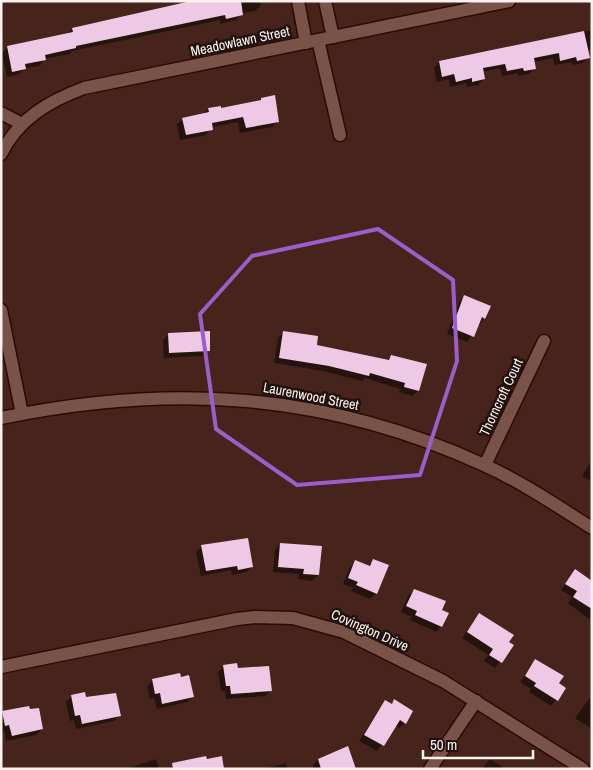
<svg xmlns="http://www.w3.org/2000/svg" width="593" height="770" viewBox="0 0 593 770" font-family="'Archivo Narrow',sans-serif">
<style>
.shadow{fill:#0007}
.building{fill:#eec9e5}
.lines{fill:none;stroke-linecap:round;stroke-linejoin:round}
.minor-casing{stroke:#2b0b05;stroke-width:15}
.minor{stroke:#795248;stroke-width:12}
.marked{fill:none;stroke:#9b5ecb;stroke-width:4;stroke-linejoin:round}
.labels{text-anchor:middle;stroke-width:5;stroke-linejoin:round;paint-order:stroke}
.street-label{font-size:14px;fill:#fcf3f0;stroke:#22120e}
</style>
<rect width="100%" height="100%" fill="#46241b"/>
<g class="shadow">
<polygon points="197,1 260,1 261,5 255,11 242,13 236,20 220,24 220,20 72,51 69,54 44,59 39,66 25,68 19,74 7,77 2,53 8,47 66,35 72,29"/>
<polygon points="592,30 592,49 587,50 588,57 583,63 572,65 571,62 555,65 553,58 534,62 535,68 529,74 518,76 518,73 502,76 500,68 482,72 484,79 478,85 467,87 466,83 450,87 449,79 437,82 434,68 439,62"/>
<polygon points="261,99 278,121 272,127 240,133 238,122 211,127 206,135 180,140 177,124 183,119 203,114 208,109 220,110 258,102"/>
<polygon points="465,296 484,318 467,342 447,334 459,302"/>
<polygon points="283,333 316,345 386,361 392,356 418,391 412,396 399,392 400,389 365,378 362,381 323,371 274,363 278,338"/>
<polygon points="169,334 209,350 203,356 164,358 163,340"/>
<polygon points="592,460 592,482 582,476"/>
<polygon points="280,544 318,575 312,581 298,579 299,574 273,572 275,550"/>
<polygon points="202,546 252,567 246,572 232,575 231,570 201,576 196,552"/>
<polygon points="374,560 376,593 370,599 351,591 353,588 343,584 350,567 356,562 368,566"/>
<polygon points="575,571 592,581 592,617 589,619 568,603 572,597 561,590"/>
<polygon points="414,590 441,610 441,626 436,632 410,620 412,617 401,612 408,596"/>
<polygon points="480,615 512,645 495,668 484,661 488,655 462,638"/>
<polygon points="536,661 565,688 551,706 529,692 531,689 520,682"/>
<polygon points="224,666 237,669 271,690 265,696 226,699 225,691 221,691 218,672"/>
<polygon points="153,680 192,697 187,702 157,709 154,698 150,699 147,686"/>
<polygon points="592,695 592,729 575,718"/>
<polygon points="72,696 85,699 120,715 114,721 76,729 74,720 70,721 66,702"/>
<polygon points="385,701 391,705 394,701 405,723 399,728 395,726 377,751 359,741"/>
<polygon points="3,712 42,729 36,735 6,741 4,730 1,731"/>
<polygon points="156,759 159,769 126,769"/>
<polygon points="490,759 506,769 482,769"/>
<polygon points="318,760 355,769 314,769 313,765"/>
<polygon points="286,763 287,769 264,769"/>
</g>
<g class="building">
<polygon points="191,1 241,1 243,15 226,19 225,15 76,46 76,48 45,55 46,60 25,64 26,69 12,72 7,46 73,32 72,28"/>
<polygon points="584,31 590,58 577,61 576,57 560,61 559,53 534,58 536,69 524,71 523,68 507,71 505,64 483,68 485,79 472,82 472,78 456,82 454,74 442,77 439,61"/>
<polygon points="275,95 279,122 246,128 243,117 212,123 213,130 186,135 182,118 209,112 208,108 221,106 221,108 261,100 261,98"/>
<polygon points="464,295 491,306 485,319 482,317 474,337 452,328"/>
<polygon points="210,331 210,351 169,353 168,333"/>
<polygon points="283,331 318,336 317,345 389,360 391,355 427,364 419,391 404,387 405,383 370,373 369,376 329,366 279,358"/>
<polygon points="248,538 253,567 238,570 237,566 206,571 201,545"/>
<polygon points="280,543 322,546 319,575 303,574 304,569 278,567"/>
<polygon points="373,559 389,565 377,594 356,585 358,582 348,578 355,560 370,566"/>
<polygon points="575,569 592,581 592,609 573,597 577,591 565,584"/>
<polygon points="414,589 446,601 442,610 449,613 442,627 415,615 417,611 406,606"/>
<polygon points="479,613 514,635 509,642 514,645 502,663 489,655 493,649 467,632"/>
<polygon points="535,659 564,676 559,683 566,688 558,701 534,686 536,683 525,676"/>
<polygon points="237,663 238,668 269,666 272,691 231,694 230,686 226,686 223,665"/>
<polygon points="180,673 181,677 189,675 194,697 162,704 160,693 155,694 152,679"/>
<polygon points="85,692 86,697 116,693 121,716 82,724 80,715 75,716 71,695"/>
<polygon points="394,699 413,711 406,724 400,720 384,746 364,735 385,700 392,704"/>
<polygon points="29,706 30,709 39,708 43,729 12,736 9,725 5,726 2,711"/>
<polygon points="348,746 356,769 321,769 318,759"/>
<polygon points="206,756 207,759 222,756 224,769 173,769 172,763"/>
</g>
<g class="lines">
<defs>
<g id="minor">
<polyline points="298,1 306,43"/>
<polyline points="325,1 333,37"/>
<polyline points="318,40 340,135"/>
<polyline points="1,113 22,124"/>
<path d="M1,154C18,119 49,101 84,88L509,1"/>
<polyline points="1,310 22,414"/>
<path d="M1,418C172,383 325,392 484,465C522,482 557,506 592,528"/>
<polyline points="485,465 544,341"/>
<polyline points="1,667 237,619 255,617 293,618 344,632 443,681 583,769"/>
<polyline points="430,769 476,701"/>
</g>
</defs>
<use href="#minor" class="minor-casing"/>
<use href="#minor" class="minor"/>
</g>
<path class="marked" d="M378,229L453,280L457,361L420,475L297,485L216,429L200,314L252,256Z"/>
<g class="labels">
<g class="street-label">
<text transform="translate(240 41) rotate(-12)" y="5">Meadowlawn Street</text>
<text transform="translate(311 396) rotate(11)" y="5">Laurenwood Street</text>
<text transform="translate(501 397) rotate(-65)" y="5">Thorncroft Court</text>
<text transform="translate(370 630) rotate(24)" y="5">Covington Drive</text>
</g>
</g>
<rect width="593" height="770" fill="none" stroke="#fcf3f0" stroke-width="5"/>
<path d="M423 750v8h110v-8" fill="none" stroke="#fcf3f0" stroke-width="2.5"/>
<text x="430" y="750" font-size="15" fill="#fcf3f0" stroke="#22120e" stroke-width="4" paint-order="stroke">50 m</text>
</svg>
